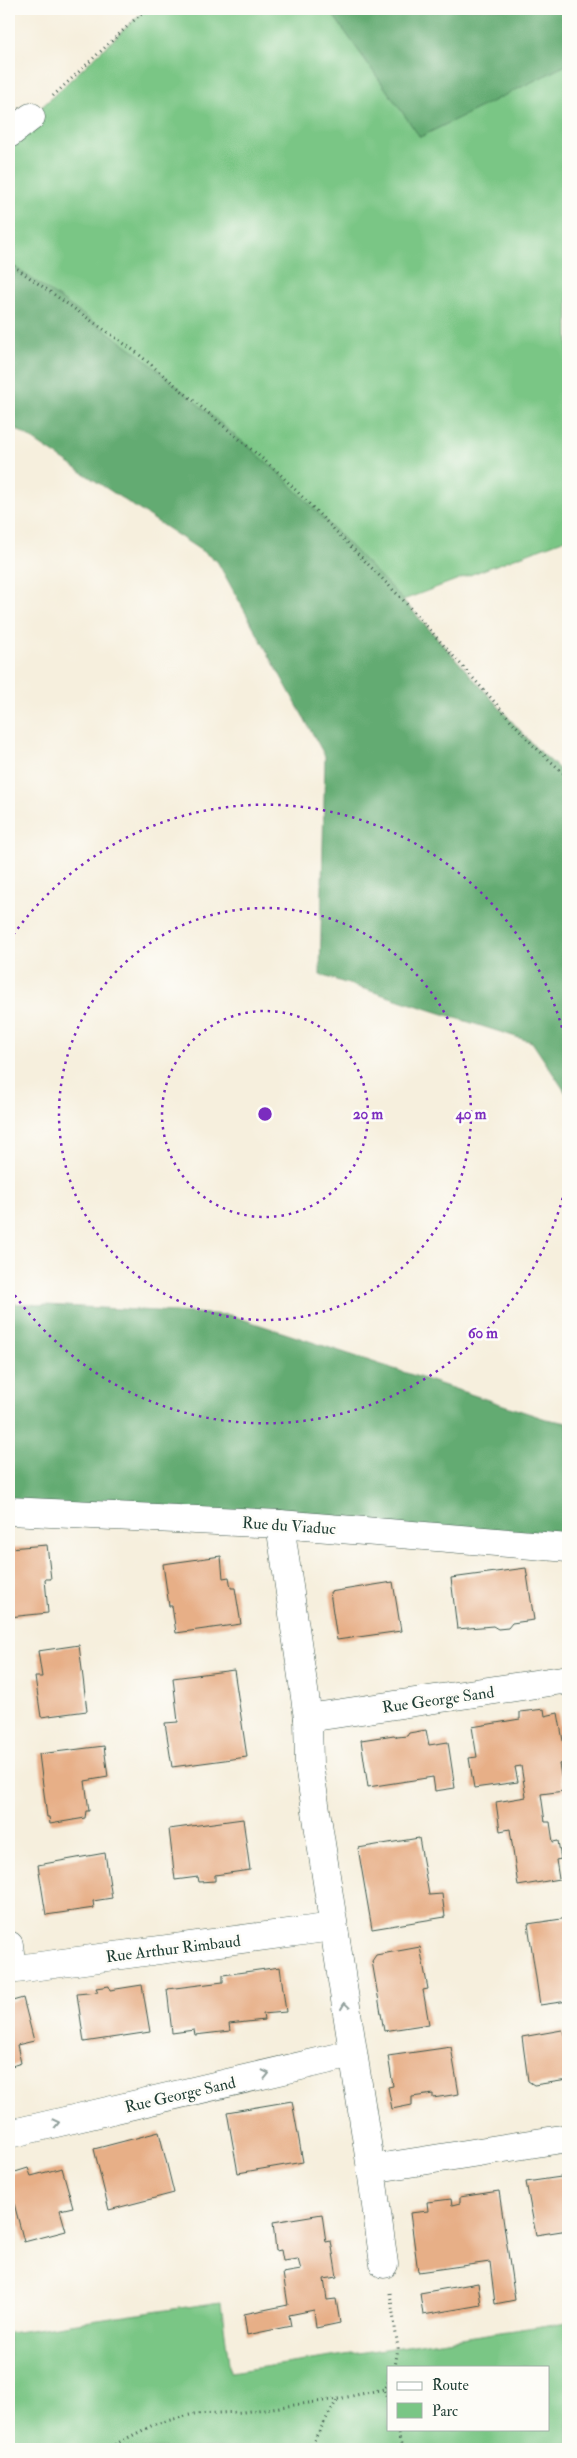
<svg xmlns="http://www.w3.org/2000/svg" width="577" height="2458" viewBox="0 0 577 2458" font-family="'IM FELL Double Pica',serif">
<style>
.green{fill:#7ac685;stroke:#4c825c;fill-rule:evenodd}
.forest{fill:#63ab72;stroke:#417453}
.building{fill:#e7af87}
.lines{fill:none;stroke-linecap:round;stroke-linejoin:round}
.minor-casing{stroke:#3f584d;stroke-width:29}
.path{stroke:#3f584d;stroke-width:3;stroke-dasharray:1 4;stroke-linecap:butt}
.minor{stroke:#fff;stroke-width:28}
.oneway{stroke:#8f9e9a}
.ring{fill:none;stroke:#7b2cbf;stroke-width:2.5;stroke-dasharray:2.5 5}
.labels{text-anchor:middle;stroke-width:5;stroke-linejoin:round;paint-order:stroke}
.street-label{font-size:16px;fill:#1f3d34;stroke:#fdfcf7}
.centre{fill:#7b2cbf;stroke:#fdfcf7;stroke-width:2.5}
.ring-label{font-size:15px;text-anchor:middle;font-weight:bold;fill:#7b2cbf;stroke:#fdfcf7;stroke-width:5;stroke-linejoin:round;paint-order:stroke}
</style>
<rect width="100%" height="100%" fill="#fdfcf7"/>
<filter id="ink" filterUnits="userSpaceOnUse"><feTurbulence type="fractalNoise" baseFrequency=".02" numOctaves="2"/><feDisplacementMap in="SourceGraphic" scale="10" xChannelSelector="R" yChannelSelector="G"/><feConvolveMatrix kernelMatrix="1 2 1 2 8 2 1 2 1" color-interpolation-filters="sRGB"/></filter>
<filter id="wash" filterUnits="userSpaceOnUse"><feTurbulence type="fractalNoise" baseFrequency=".0096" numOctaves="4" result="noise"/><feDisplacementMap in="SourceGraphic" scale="20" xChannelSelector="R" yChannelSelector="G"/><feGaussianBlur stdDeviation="1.12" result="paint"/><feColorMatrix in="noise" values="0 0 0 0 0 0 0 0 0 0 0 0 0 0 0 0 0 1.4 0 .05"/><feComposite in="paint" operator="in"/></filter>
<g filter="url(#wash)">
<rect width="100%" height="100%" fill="#f6efdd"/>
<g class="green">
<polygon points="146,9 329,9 420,137 568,64 568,538 403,600 277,471 136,352 9,263 9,134 31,117"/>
<path d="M221,2302L230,2372L568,2322V2449H9V2333ZM388,2367H548V2429H388Z"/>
</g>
<g class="forest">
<polygon points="329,9 568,9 568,64 420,137"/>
<polygon points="9,263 136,352 277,471 403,600 534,746 568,777 568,1096 532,1042 320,975 325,756 217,561 9,424"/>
<polygon points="9,1303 230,1315 546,1419 568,1423 568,1548 9,1511"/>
</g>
<g id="blocks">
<g class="building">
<polygon points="47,1545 51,1579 45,1579 48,1613 9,1617 9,1548"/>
<polygon points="221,1556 223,1578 229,1577 231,1588 235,1588 241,1624 176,1633 172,1606 169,1606 163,1564"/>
<polygon points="526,1568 534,1620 512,1623 508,1628 498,1629 493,1626 457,1629 451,1578"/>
<polygon points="393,1582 401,1631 337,1640 330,1592"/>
<polygon points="79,1645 87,1711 41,1717 35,1677 42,1677 38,1651"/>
<polygon points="234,1670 247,1757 172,1767 165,1723 178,1722 173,1678"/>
<polygon points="544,1709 545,1716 558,1713 567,1763 559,1764 564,1791 541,1794 545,1822 550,1822 553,1842 558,1841 561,1859 556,1860 559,1879 518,1886 510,1829 500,1831 496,1802 526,1797 521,1766 515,1767 518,1782 474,1788 469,1758 477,1757 472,1727 520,1719 520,1712"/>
<polygon points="426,1730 429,1745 448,1742 455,1788 435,1791 433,1777 368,1787 361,1740 394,1735 397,1737 407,1736 409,1733"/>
<polygon points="104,1746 108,1777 85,1781 89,1811 86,1811 85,1818 50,1824 49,1817 47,1817 39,1754"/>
<polygon points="243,1819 250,1870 215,1875 215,1881 199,1882 198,1877 175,1880 169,1829"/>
<polygon points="419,1838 429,1895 442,1894 445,1917 372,1929 358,1848"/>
<polygon points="105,1853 112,1898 93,1901 94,1908 46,1915 38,1865"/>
<polygon points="568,1918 568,2001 540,2005 528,1924"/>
<polygon points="420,1947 428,1989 423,1990 429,2024 384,2031 372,1961 376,1955"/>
<polygon points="280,1967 286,2012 263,2014 264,2020 229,2024 230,2031 195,2035 194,2030 172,2033 167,1989 223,1982 223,1975"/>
<polygon points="142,1985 150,2032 84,2042 77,1994 98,1992 96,1988 109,1986 110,1990"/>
<polygon points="23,1998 34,2041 17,2045 21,2063 9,2067 9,2002"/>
<polygon points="562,2030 564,2034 568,2033 568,2080 534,2085 528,2081 522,2037"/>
<polygon points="451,2047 459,2094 433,2098 433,2094 412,2097 412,2105 392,2109 388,2087 393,2086 388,2056"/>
<polygon points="292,2101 303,2162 238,2173 227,2112"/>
<polygon points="159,2132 174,2193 109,2210 94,2149"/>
<polygon points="28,2168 31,2176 62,2168 73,2207 60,2210 66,2231 24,2242 9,2184 9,2174"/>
<polygon points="568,2176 568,2230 536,2235 526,2182"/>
<polygon points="499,2191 515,2300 495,2304 490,2262 418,2272 410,2213 428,2211 427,2202 451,2199 452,2205 460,2203 460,2197"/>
<polygon points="322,2214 326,2242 331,2241 337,2277 324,2279 327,2300 336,2299 340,2323 316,2328 314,2310 289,2315 291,2326 247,2335 244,2314 288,2305 283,2273 301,2270 298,2259 283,2261 281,2250 276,2251 273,2222"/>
<polygon points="478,2283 481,2305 423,2315 420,2293"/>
</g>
</g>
</g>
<g filter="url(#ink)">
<use href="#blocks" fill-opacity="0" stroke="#3f584d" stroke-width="1"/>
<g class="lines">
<defs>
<g id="minor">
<polyline points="9,134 31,117"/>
<polyline points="9,1511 280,1524 568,1548"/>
<polyline points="280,1524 308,1718"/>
<polyline points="568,1682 562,1680 308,1718 309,1765 371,2169 568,2138"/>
<polyline points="9,1945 12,1969"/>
<polyline points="9,1970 333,1927"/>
<polyline points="9,2134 352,2054"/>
<polyline points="371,2169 384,2264"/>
</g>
</defs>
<use href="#minor" class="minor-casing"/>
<g class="path">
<polyline points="53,96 146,9"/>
<polyline points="9,263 136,352 277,471 403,600 534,746 568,777"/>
<polyline points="390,2293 398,2348 395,2367"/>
<polyline points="388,2382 384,2389 388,2402"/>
<polyline points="397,2429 402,2449"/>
<polyline points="106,2449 155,2424 194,2414 243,2412 338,2399 384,2389"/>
<polyline points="309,2449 337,2400"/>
</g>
<use href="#minor" class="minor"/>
</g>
<defs><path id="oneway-chevron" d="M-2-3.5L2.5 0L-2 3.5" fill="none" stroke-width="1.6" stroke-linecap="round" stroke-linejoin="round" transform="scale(1.25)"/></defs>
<g class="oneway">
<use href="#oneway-chevron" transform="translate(345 2006) rotate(-98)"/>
<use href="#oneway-chevron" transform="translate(266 2074) rotate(-13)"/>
<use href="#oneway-chevron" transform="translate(56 2123) rotate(-13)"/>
</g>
</g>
<g class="ring">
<circle cx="265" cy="1114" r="103"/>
<circle cx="265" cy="1114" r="206"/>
<path d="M568 1176A309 309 0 0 1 9 1287M9 941A309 309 0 0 1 568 1052"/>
</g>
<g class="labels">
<g class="street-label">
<text transform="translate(289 1525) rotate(4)" y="6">Rue du Viaduc</text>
<text transform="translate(438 1699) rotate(-8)" y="6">Rue George Sand</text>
<text transform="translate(173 1948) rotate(-7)" y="6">Rue Arthur Rimbaud</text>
<text transform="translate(180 2094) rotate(-13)" y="6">Rue George Sand</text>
</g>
</g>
<circle cx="265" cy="1114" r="8" class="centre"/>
<g class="ring-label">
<text x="368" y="1119">20 m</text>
<text x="471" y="1119">40 m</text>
<text x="483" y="1338">60 m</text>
</g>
<rect width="577" height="2458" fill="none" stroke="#fdfcf7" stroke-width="30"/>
<rect x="387" y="2366" width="162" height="65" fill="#fdfcf7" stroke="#a4b0a9"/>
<rect x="397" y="2382" width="25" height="8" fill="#ffffff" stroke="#a4b0a9"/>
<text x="432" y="2390" font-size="15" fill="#1f3d34">Route</text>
<rect x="397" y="2403" width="25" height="15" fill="#7ac685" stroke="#a4b0a9"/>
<text x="432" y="2416" font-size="15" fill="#1f3d34">Parc</text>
</svg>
